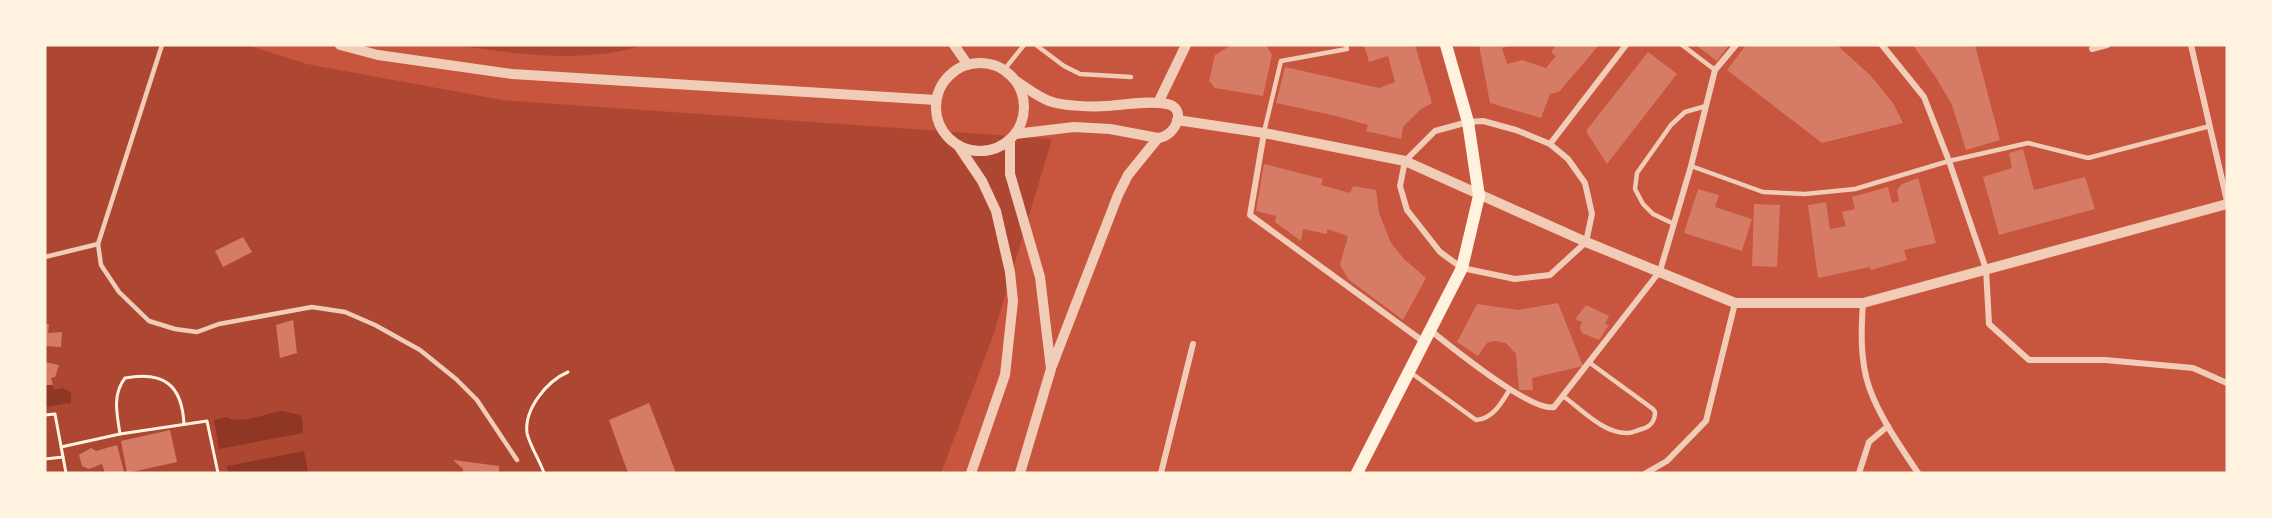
<svg xmlns="http://www.w3.org/2000/svg" width="2272" height="518" viewBox="0 0 2272 518" font-family="'IBM Plex Sans',sans-serif">
<style>
.green{fill:#ae4732}
.water{fill:#8f3625}
.building{fill:#d67c66}
.lines{fill:none;stroke-linecap:round;stroke-linejoin:round}
.path{stroke:#fff3e0;stroke-width:3}
.service{stroke:#f1ccb7;stroke-width:4.5}
.minor{stroke:#f1ccb7;stroke-width:6}
.tertiary{stroke:#f1ccb7;stroke-width:10}
.secondary{stroke:#fff3e0;stroke-width:12}
</style>
<rect width="100%" height="100%" fill="#c8553d"/>
<g class="green">
<polygon points="45,45 247,45 307,64 502,100 1052,139 993,336 941,473 45,473"/>
<path d="M452,45H644C582,65 515,53 452,45Z"/>
</g>
<g class="water">
<polygon points="45,385 53,385 54,390 62,388 71,392 71,403 45,407"/>
<path d="M283,411L300,415L302,419L303,433L219,449L214,420L227,417C240,426 267,412 283,411Z"/>
<polygon points="304,451 308,473 228,473 227,466"/>
</g>
<g class="building">
<polygon points="1231,45 1266,45 1272,55 1263,96 1215,88 1209,81 1215,55"/>
<polygon points="1364,45 1415,45 1432,103 1421,109 1403,127 1401,139 1366,131 1368,125 1336,116 1276,103 1285,67 1379,88 1395,82 1388,56 1369,62"/>
<polygon points="1479,45 1512,45 1502,48 1507,64 1522,60 1546,68 1556,56 1551,52 1556,45 1599,45 1559,92 1550,94 1541,118 1490,103"/>
<polygon points="1696,45 1729,45 1717,61"/>
<polygon points="1746,45 1837,45 1870,75 1893,103 1903,123 1822,143 1727,70"/>
<polygon points="1913,45 1975,45 2000,140 1966,150 1952,105 1935,76"/>
<polygon points="1648,52 1677,74 1607,164 1586,131"/>
<polygon points="2023,149 2034,190 2085,177 2095,209 1999,235 1983,177 2012,168 2009,153"/>
<polygon points="1264,164 1323,179 1321,185 1350,193 1353,186 1376,190 1379,213 1391,243 1404,259 1426,278 1403,320 1348,279 1340,265 1348,236 1327,229 1327,234 1303,229 1301,241 1275,222 1276,216 1256,211"/>
<polygon points="1918,178 1936,243 1904,250 1907,260 1871,270 1870,267 1818,278 1808,205 1826,202 1830,229 1846,226 1842,212 1855,209 1852,197 1888,187 1892,203 1899,201 1897,190 1902,184"/>
<polygon points="1698,189 1719,195 1715,207 1752,219 1742,251 1684,233"/>
<polygon points="1754,204 1780,205 1777,267 1752,266"/>
<polygon points="243,237 252,252 223,267 215,251"/>
<polygon points="1558,303 1583,366 1532,378 1533,390 1519,390 1516,354 1506,343 1494,341 1487,343 1478,356 1457,342 1477,304 1518,310"/>
<polygon points="1586,305 1609,316 1605,324 1609,325 1599,340 1582,333 1580,328 1582,322 1575,319"/>
<polygon points="293,320 297,353 280,358 276,325"/>
<polygon points="45,324 49,324 48,333 62,332 61,347 45,346"/>
<polygon points="45,362 59,365 55,377 51,378 53,385 45,385"/>
<polygon points="649,403 676,473 628,473 609,420"/>
<polygon points="170,430 177,462 127,473 121,441"/>
<polygon points="117,445 124,472 105,473 102,464 89,469 82,466 79,455 91,448 96,451"/>
<polygon points="453,460 499,466 499,473 463,473 463,469"/>
</g>
<g class="lines">
<g class="path">
<polyline points="45,415 55,414 66,473"/>
<path d="M120,434C117,414 112,395 125,378C164,371 182,385 184,424"/>
<polyline points="61,447 120,434 207,421 218,473"/>
<polyline points="45,459 63,457"/>
<path d="M544,473C540,461 529,444 527,433C524,409 547,381 568,372"/>
</g>
<g class="service">
<polyline points="162,45 98,244 101,265 119,292 149,321 175,329 197,332 219,324 312,307 345,312 375,325 420,350 456,379 477,400 517,460"/>
<polyline points="1036,45 1064,66 1080,74 1131,77"/>
<polyline points="1682,45 1715,70"/>
<polyline points="1004,70 1024,45"/>
<polyline points="1264,132 1281,61 1347,49 1346,45"/>
<polyline points="1691,166 1763,192 1805,194 1855,189 1949,161 2028,143 2088,158 2210,126"/>
<polyline points="1674,224 1653,214 1643,204 1635,189 1637,173 1671,125 1685,112 1706,106"/>
<polyline points="45,257 98,244"/>
<path d="M1410,372L1476,420C1493,419 1502,402 1510,389"/>
<path d="M1563,396C1581,409 1604,434 1628,433C1632,433 1638,430 1642,429C1650,427 1655,421 1655,412L1653,409L1590,363"/>
</g>
<g class="minor">
<polyline points="1882,45 1924,97 1949,161 1986,269 1989,324 2029,360 2105,360 2193,368 2227,383"/>
<polyline points="2191,45 2227,201"/>
<polyline points="2092,49 2107,45"/>
<polygon points="1483,121 1516,130 1550,144 1568,159 1585,183 1592,214 1586,242 1550,275 1515,279 1462,268 1440,252 1407,210 1400,186 1405,161 1435,131 1468,122"/>
<polyline points="1264,133 1250,215 1424,342"/>
<polyline points="1550,144 1626,45"/>
<path d="M1863,303C1861,330 1860,360 1869,387C1880,418 1900,446 1918,473"/>
<path d="M1430,330C1450,346 1532,413 1554,407L1660,271L1691,166L1715,70L1736,45"/>
<polyline points="1161,473 1193,344"/>
<polyline points="1646,473 1667,461 1706,421 1735,303"/>
<polyline points="1859,473 1869,442 1888,426"/>
</g>
<g class="tertiary">
<polyline points="340,45 378,55 512,74 936,100"/>
<polyline points="954,45 968,65"/>
<circle cx="980" cy="107" r="44"/>
<polyline points="1158,103 1186,45"/>
<polyline points="1177,120 1264,133 1405,161 1586,242 1735,303 1863,303 2227,204"/>
<path d="M1015,134L1074,127L1110,129L1158,138C1176,136 1188,108 1167,104C1147,100 1127,105 1107,106C1092,107 1065,106 1052,102C1039,98 1027,88 1016,81"/>
<polyline points="1010,140 1010,174 1040,277 1051,369 1020,473"/>
<polyline points="959,147 982,181 996,211 1010,272 1013,301 1005,375 971,473"/>
<polyline points="1052,366 1118,195 1128,175 1158,138"/>
</g>
<polyline class="secondary" points="1357,473 1462,268 1479,196 1468,122 1446,45"/>
</g>
<rect width="2272" height="518" fill="none" stroke="#fff3e0" stroke-width="93"/>
</svg>
